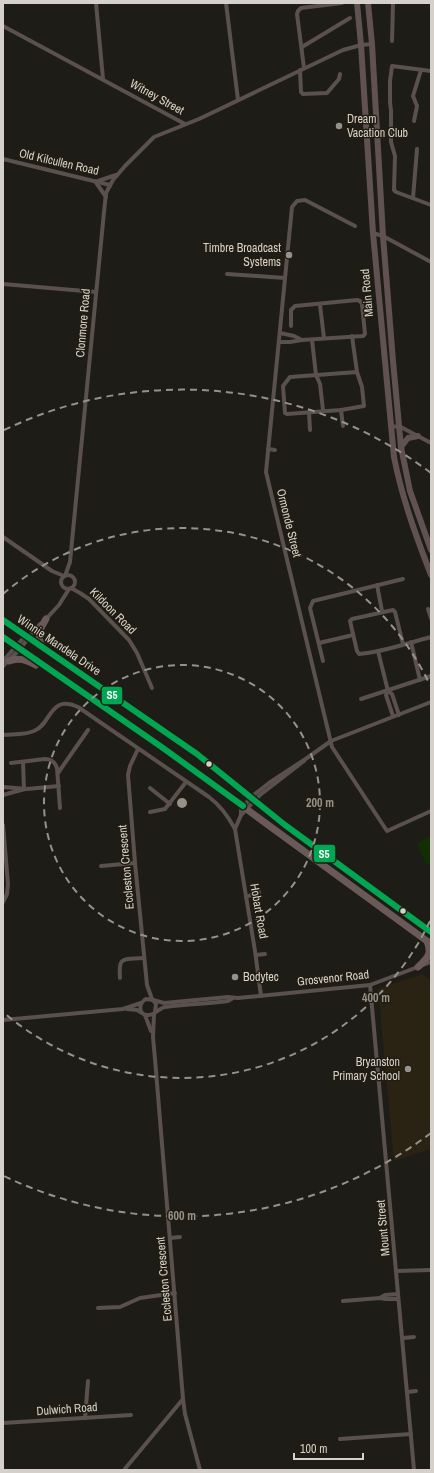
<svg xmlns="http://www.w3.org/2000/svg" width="434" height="1473" viewBox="0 0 434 1473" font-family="'Archivo Narrow',sans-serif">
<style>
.built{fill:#2a2313}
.green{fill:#132e03}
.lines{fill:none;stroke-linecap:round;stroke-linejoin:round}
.street{stroke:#5a504e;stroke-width:4}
.secondary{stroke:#605252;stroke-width:6}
.primary{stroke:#6a5959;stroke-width:7}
.bus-1-casing{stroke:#221d12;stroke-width:9}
.bus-1{stroke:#00a651;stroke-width:6}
.ring{fill:none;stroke:#95928b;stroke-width:2;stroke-dasharray:7 5}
.poi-dot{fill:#95928b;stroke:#221d12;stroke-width:1.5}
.bus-dot{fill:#d5d1ca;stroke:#221d12;stroke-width:1.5}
.labels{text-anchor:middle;stroke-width:3;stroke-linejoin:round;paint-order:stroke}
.street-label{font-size:12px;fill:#d5d1ca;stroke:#221d12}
.poi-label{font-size:12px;fill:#d5d1ca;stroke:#221d12;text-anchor:start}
.centre{fill:#95928b;stroke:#221d12;stroke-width:2}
.ring-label{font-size:12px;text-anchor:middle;font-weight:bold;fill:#95928b;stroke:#221d12;stroke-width:3;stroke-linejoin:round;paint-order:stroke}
.line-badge{stroke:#221d12;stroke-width:1.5}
.badge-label{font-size:11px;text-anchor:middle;font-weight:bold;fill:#fff}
</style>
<rect width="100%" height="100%" fill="#1e1c16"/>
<polygon class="built" points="422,974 431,981 431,1149 394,1161 378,989"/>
<polygon class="green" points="431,836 431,863 426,865 417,843"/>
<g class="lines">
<g class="street">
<polyline points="96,3 103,79"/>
<polyline points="226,3 238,100"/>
<polyline points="3,26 185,124"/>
<polyline points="392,41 393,3"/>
<polyline points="302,47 350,18"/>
<polyline points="304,68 297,14 298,11 301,8 342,3"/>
<polyline points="300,70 301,92 303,94 327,93 339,79 340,74"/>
<polyline points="431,71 392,66 390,81 390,102 391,111 391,142 395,156 394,190 396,192 431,205"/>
<polyline points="414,121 417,106 413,96 421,70"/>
<polyline points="3,159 110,185"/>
<polyline points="95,181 106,197"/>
<polyline points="98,181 116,175"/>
<polyline points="413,198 417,149"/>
<polyline points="355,226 305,200 297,201 292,207 266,472 332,747 387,831 431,811"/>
<polyline points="373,233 383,236 431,262"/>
<polyline points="227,274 285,278"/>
<polyline points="3,284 96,292"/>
<polyline points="320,305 324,338"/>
<polyline points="280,333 294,336 302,340"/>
<polyline points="352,336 357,372 362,387 364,406 341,410 287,414 285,413 283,386 290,377 357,372"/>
<polyline points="312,340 316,375 320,384 323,410"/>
<polyline points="279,342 290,342 302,340 363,336 365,334 362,304 360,301 357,300 295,306 291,310 291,326"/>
<polyline points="341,410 343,426"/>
<polyline points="309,412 310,430"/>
<polyline points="391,427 399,426 431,443"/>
<polyline points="268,449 275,450"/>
<polyline points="3,537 52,571 64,576"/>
<circle cx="68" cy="582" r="7"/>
<polyline points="65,576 70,562 104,212 106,193 113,180 125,166 154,137 199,119 343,50 361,45 372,44"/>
<polyline points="377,585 382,611"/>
<polyline points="71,588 80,593 89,599 129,640 137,653 152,688"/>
<polyline points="428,609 431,618"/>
<polyline points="45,620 59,605 69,589"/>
<polyline points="411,642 420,680"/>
<polyline points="319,643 353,635"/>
<path d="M403,644L395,612L393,610L352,619L350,621L357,651L359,654C383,652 408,643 431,637"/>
<polyline points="378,651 388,691 386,695 393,716"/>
<polyline points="3,661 26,635"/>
<polyline points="323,661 310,608 313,601 403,579"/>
<polyline points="3,666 20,649 32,633 40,624"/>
<polyline points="388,691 392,694 399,715"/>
<polyline points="361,699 431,676"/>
<path d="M3,735C13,734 25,735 34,731C52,724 49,694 78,707L209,797C221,806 228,816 235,829L255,951L261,996"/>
<polyline points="138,749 130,766 128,775 135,863 147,985 152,999"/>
<polyline points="23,762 24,789"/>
<path d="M11,763L45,759C51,759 55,762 57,768L60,808"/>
<polyline points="58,773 88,730"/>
<polyline points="3,787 27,789 59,786"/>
<polyline points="150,788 170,804"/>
<polyline points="3,795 25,789"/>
<polyline points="150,812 165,809 186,782"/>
<polyline points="241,815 260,795 304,761"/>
<polyline points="3,825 8,884 7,894 3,902"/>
<polyline points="235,829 241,815 241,810 251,797 269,783 307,758 331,741 431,702"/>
<polyline points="101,866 135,863"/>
<polyline points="246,897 259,892"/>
<polyline points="256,955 265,954"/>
<path d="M120,978C118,955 124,960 144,958"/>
<polyline points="370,985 414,1470"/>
<polyline points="153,1000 164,1003 228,997 238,998 370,985 431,962"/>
<polyline points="127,1009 137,1010 142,1013"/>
<path d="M155,1012L156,1004L153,1000L146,999C138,1003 138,1016 149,1015C155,1015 159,1008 165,1007C186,1004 207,1004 228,1001L233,998"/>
<polyline points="154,1014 153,1037 155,1059 183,1399 185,1414 200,1470"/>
<polyline points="145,1015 151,1031"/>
<polyline points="3,1020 123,1009 141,1003"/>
<polyline points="170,1238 180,1237"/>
<polyline points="397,1271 431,1270"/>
<polyline points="380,1298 385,1295 398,1294"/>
<polyline points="343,1301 380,1298 385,1299 398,1299"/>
<polyline points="98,1308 120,1307 140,1298 175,1293"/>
<polyline points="403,1338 414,1337"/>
<polyline points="407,1392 416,1391"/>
<polyline points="85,1418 88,1381"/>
<polyline points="3,1423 131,1415"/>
<polyline points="340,1439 411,1434"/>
<polyline points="124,1470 183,1399"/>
</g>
<g class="secondary">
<path d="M357,3L361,45L373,233L394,457C402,498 416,536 431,575"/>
<polyline points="368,3 372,44 383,236 393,361 401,447 410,491 431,550"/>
<polyline points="401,447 408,438 418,436"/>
</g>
<g class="primary">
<polyline points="3,620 197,754 285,825 431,932"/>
<polyline points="3,637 163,748 431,944"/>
<path d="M42,646C36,635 40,629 46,619"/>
<path d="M9,661C19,657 26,660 36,665"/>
<path d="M418,967C428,958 432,954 427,941"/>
</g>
<defs>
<g id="bus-1">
<polyline points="3,620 197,754 285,825 431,932"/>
<polyline points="3,637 163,748 243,806"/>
</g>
</defs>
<use href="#bus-1" class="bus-1-casing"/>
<use href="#bus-1" class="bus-1"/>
</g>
<g class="ring">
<circle cx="182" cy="803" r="138"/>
<path d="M430 921A275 275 0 0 1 3 1012M3 594A275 275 0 0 1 430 685"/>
<path d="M431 1133A413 413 0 0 1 4 1176M4 430A413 413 0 0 1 431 473"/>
</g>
<g class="poi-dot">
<circle cx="339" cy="126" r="4"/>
<circle cx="289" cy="255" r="4"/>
<circle cx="235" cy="977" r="4"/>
<circle cx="408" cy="1069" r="4"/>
</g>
<g class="bus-dot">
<circle cx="209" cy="764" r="3.5"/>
<circle cx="403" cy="911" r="3.5"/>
</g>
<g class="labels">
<g class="street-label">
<text transform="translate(157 97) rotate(29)" y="4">Witney Street</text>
<text transform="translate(59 162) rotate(13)" y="4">Old Kilcullen Road</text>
<text transform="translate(367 293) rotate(-95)" y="4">Main Road</text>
<text transform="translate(83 323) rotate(-85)" y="4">Clonmore Road</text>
<text transform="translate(289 523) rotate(76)" y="4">Ormonde Street</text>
<text transform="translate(113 611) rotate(45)" y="4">Kildoon Road</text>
<text transform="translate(59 645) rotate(34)" y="4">Winnie Mandela Drive</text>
<text transform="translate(126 867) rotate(-95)" y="4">Eccleston Crescent</text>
<text transform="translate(259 911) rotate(80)" y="4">Hobart Road</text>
<text transform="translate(333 978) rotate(-6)" y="4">Grosvenor Road</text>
<text transform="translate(383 1228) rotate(-95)" y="4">Mount Street</text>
<text transform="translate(164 1279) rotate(-95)" y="4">Eccleston Crescent</text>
<text transform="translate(67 1409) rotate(-4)" y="4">Dulwich Road</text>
</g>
<g class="poi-label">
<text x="347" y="123">Dream<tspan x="347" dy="14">Vacation Club</tspan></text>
<text x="281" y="252" text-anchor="end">Timbre Broadcast<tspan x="281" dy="14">Systems</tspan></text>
<text x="243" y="981">Bodytec</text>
<text x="400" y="1066" text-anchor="end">Bryanston<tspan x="400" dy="14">Primary School</tspan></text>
</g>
</g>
<circle cx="182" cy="803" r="6" class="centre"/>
<g class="ring-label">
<text x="320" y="807">200 m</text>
<text x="376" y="1002">400 m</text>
<text x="182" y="1220">600 m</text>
</g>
<g class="line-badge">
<rect x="101" y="686" width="22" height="19" rx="4" fill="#00a651"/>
<rect x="313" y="844" width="23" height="19" rx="4" fill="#00a651"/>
</g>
<g class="badge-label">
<text x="112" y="699">S5</text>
<text x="324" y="858">S5</text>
</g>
<rect width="434" height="1473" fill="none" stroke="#d5d1ca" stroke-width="8"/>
<path d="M294 1453v6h69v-6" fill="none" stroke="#d5d1ca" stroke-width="2"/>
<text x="300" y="1453" font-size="12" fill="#d5d1ca" stroke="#221d12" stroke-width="3" paint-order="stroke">100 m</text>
</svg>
